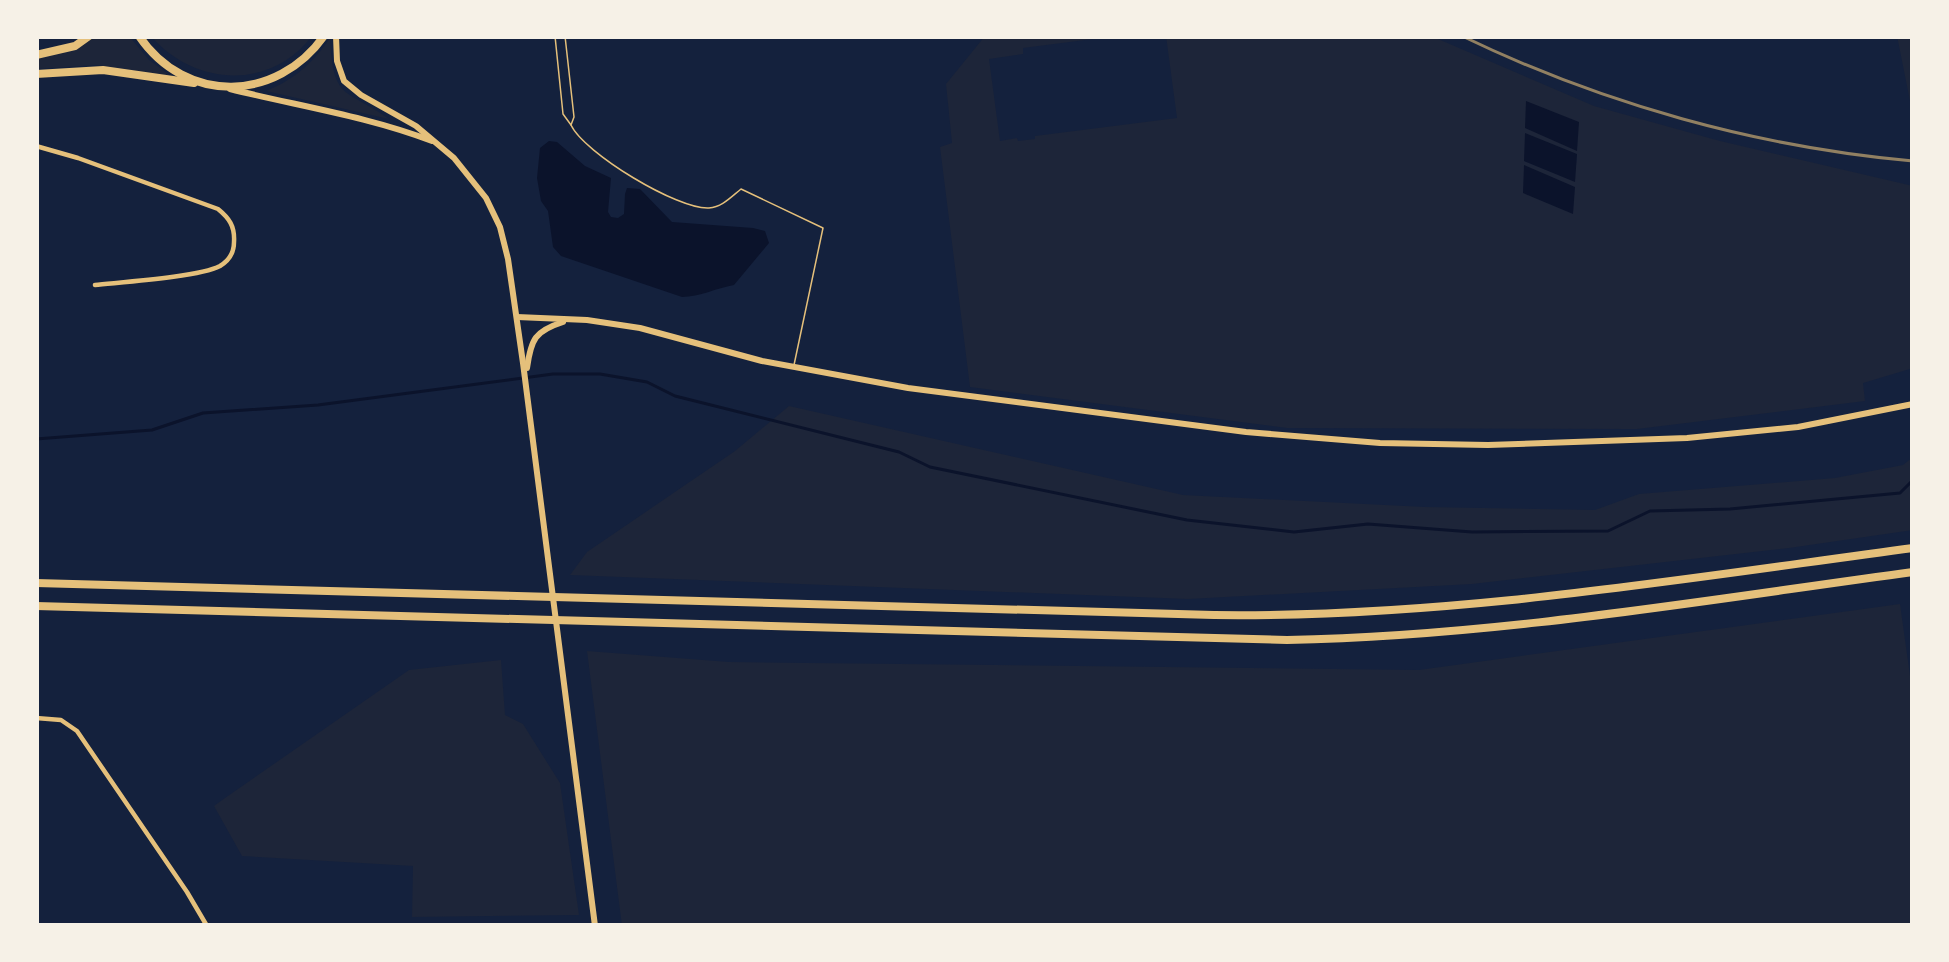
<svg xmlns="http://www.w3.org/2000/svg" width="1949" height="962" viewBox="0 0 1949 962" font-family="'Fira Sans',sans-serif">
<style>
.green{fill:#1d2539;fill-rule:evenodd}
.water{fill:#0b132b}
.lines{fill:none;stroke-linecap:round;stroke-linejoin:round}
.stream{stroke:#0b132b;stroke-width:3}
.service{stroke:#e5c07b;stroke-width:1.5}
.minor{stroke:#e5c07b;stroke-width:4.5}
.tertiary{stroke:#e5c07b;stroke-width:6}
.primary{stroke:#e5c07b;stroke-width:8}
.motorway{stroke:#e5c07b;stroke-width:8}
.rail{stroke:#918062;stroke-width:3}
</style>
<rect width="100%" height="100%" fill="#14213d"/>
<g class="green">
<polygon points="96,36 129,36 149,60 171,76 96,65 36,69 36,59 74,51"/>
<path d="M151,36H312C270,91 194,86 151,36Z"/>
<path d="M985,36H1116L1023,48V54L989,59L1000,141L1017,138L1018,141L1035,139V136L1177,118L1166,36H1431L1594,106L1720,141L1913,186V368L1863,383L1865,401L1637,429L1287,428L970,387L940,147L952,143L946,84ZM1577,154L1574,181L1524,161Z"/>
<polygon points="1897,36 1913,36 1913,116"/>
<path d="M330,38C333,102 346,88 389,119L266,91C294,80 313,63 330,38Z"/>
<polygon points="789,406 1183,495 1425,507 1595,510 1639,494 1835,478 1903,465 1913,457 1913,530 1789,548 1472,584 1188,599 570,575 587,552 735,451"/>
<polygon points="1900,604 1913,697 1913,926 622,926 587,651 729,662 1419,670"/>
<polygon points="501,660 505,715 523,724 560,783 579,915 412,917 413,866 242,856 214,806 225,798 409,670"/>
</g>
<g class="water">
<polygon points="1526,101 1579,122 1577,151 1525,128"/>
<polygon points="1525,133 1577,154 1575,182 1524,161"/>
<path d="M549,141L557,142L585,166L611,178L608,212L611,217L618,218L624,214L625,194L627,188L640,189L672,222L753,228L765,231L769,243L734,285C716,288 700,297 682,297L561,256L553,247L548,211L541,201L537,178L540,148Z"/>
<polygon points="1524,165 1575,187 1573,214 1523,193"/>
</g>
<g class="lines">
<polyline class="stream" points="36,439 152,430 203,413 318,405 553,374 600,374 647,382 675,396 899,452 930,467 1187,520 1294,532 1368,524 1472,532 1608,531 1650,511 1730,509 1900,493 1913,480"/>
<g class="service">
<polyline points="555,36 563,114 571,125 574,117 565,36"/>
<path d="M571,125C584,153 678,210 709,208C722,207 731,197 741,189L823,228L794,365"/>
</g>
<g class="minor">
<path d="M36,146L78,158L218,209C229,218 235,226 234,242C234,252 230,260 220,266C199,277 123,282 95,285"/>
<polyline points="36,718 61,720 77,731 187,892 207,926"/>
</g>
<g class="tertiary">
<polyline points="336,36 337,61 344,81 361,95 416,126 454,158 486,198 500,227 508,259 523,363 595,926"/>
<path d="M230,89C298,106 366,116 432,141"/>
<polyline points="517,317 587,320 640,328 762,361 908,388 1246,432 1380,443 1488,445 1687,438 1798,427 1913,404"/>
<path d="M527,368C531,339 535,331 563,322"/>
</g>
<g class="primary">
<path d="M139,36C186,105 277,102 324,36"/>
<polyline points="36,55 75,46 89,36"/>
<polyline points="36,74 103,70 194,83"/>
</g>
<g class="motorway">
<path d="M36,583L1214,615C1449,618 1681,579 1913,548"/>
<path d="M36,606L1287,640C1497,636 1705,600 1913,572"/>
</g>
<path class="rail" d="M1462,36C1603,104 1757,147 1913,161"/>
</g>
<rect width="1949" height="962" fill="none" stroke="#f6f1e7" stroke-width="78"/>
</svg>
